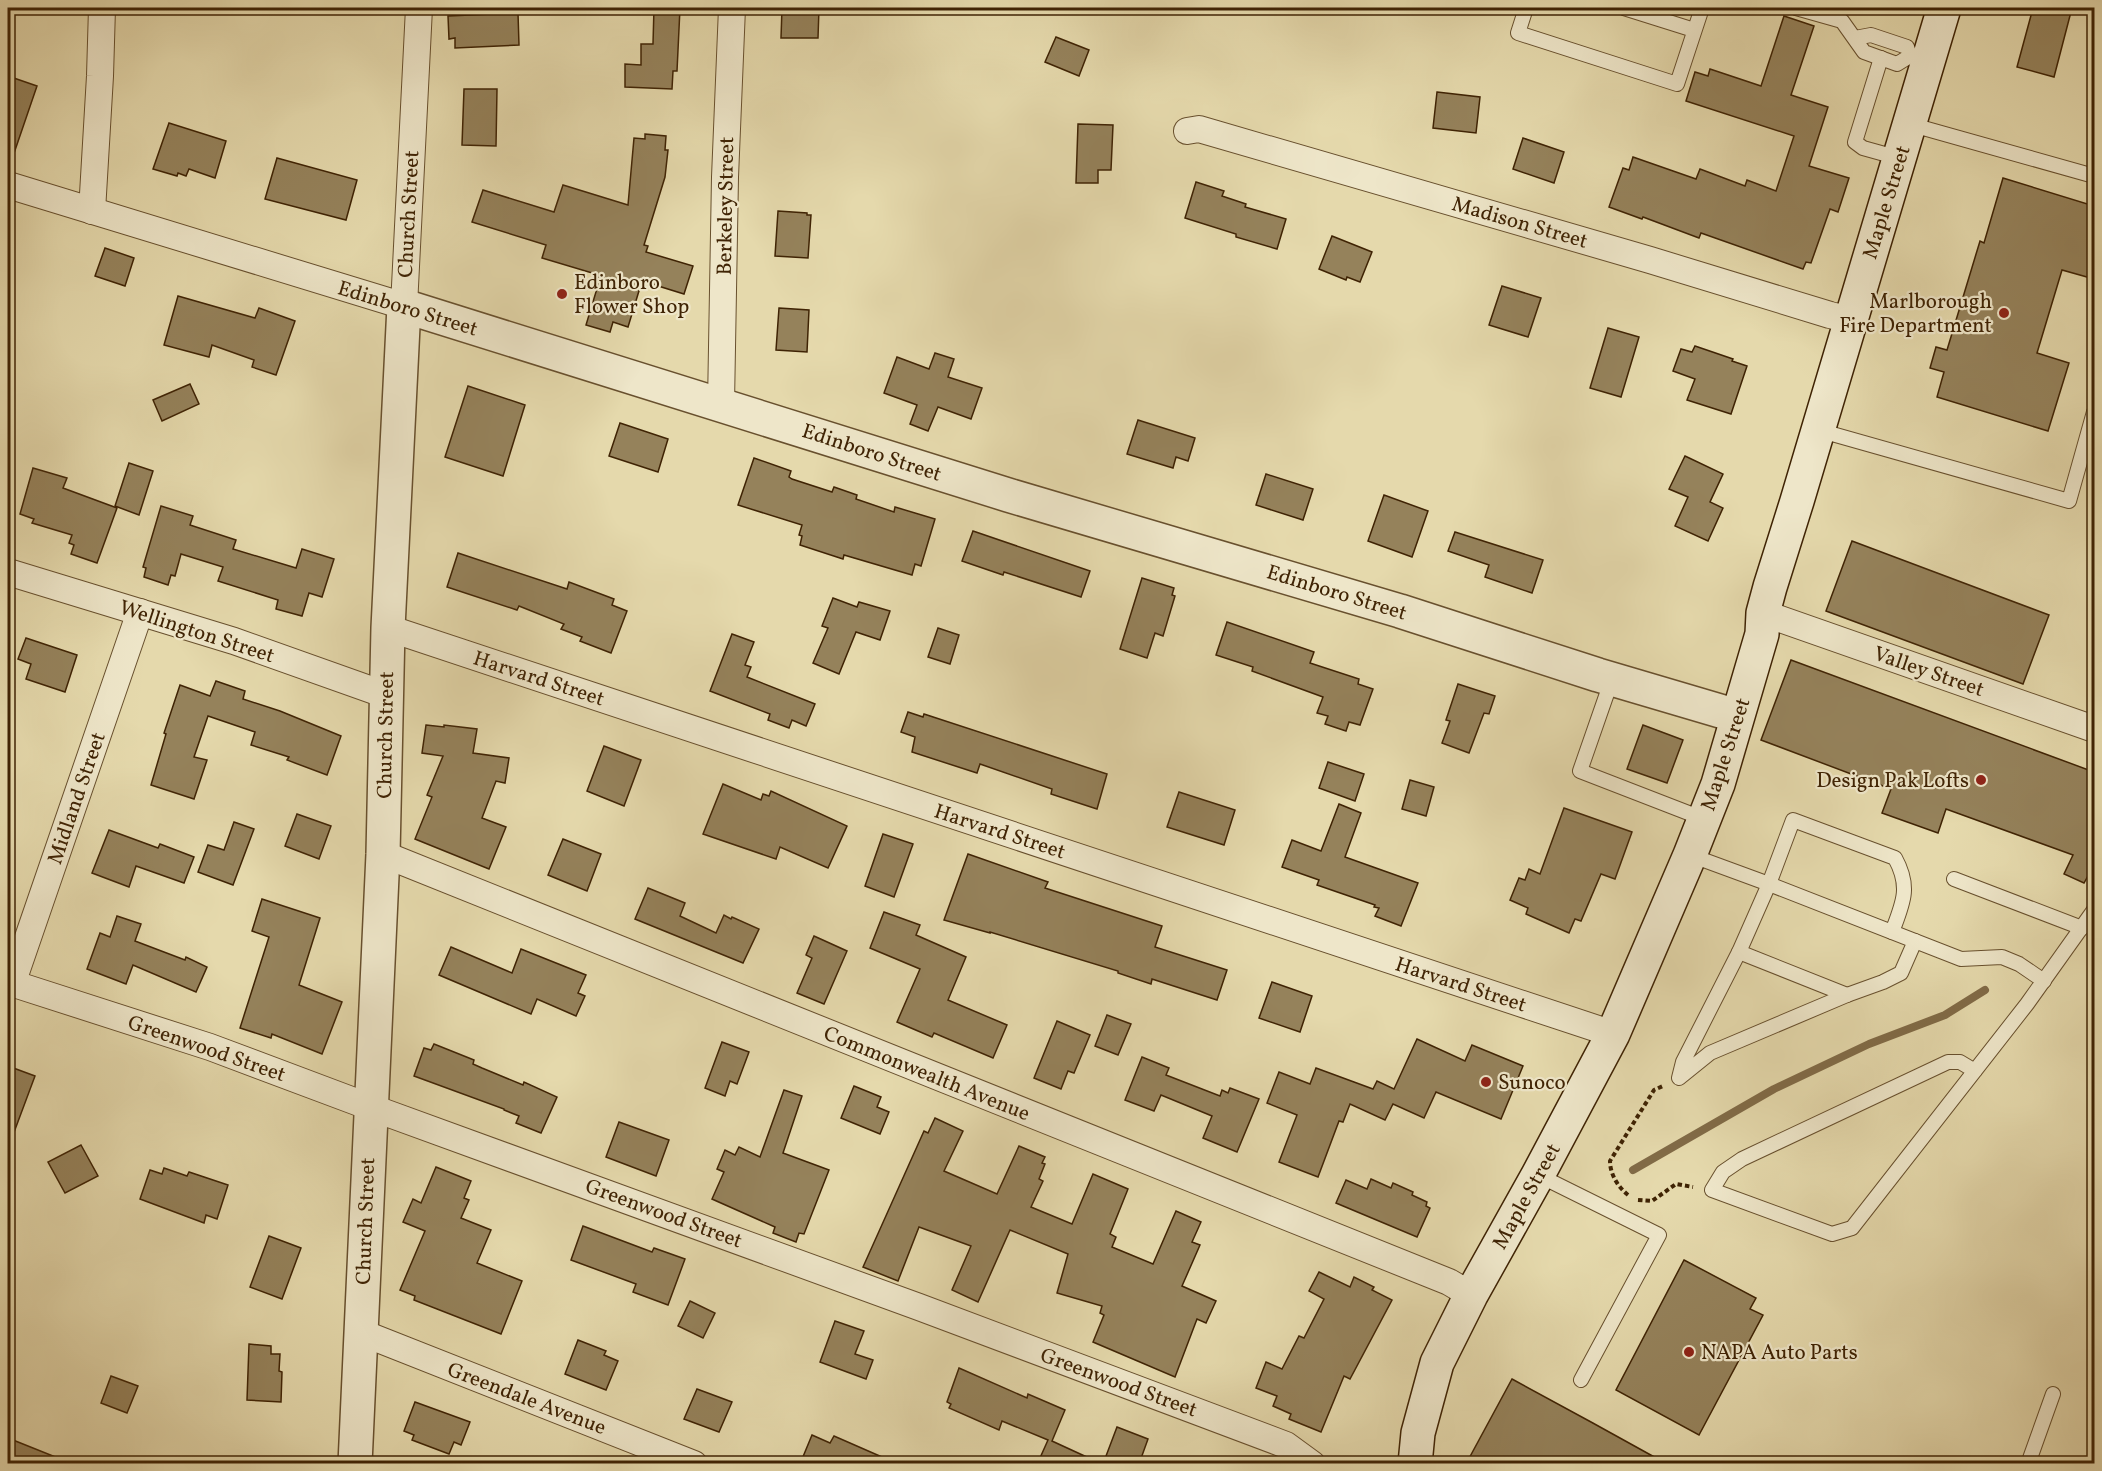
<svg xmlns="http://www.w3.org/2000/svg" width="2102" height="1471" viewBox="0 0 2102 1471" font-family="Vollkorn,serif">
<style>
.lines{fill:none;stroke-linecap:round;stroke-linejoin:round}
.stream{stroke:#816b47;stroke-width:8}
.building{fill:#95825b;stroke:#3f2304;stroke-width:1.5}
.service-casing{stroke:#68502e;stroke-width:16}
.minor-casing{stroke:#68502e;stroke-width:28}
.tertiary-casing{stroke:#68502e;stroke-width:36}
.secondary-casing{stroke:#3f2304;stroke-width:36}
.path{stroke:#3f2304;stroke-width:4;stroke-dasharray:4.5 3;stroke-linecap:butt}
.service{stroke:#eee6c9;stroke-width:14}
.minor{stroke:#eee6c9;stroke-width:26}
.tertiary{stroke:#eee6c9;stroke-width:33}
.secondary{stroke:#eee6c9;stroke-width:33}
.poi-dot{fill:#8f2418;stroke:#eee6c9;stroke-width:2}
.labels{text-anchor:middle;stroke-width:4.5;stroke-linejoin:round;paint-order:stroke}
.street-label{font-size:21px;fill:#3f2304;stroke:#eee6c9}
.poi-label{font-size:21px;fill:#3f2304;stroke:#eee6c9;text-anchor:start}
</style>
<rect width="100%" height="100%" fill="#e5d9ac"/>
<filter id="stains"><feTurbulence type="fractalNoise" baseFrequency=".00333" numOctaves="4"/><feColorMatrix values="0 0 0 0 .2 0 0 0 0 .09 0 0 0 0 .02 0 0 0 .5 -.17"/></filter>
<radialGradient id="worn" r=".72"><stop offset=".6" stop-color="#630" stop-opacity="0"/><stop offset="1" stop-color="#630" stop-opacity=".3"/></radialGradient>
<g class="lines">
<polyline class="stream" points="1633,1170 1774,1089 1869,1044 1945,1015 1985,990"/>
</g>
<g class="building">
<polygon points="654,8 680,8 677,71 673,71 672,89 625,87 625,64 641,65 641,44 653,44"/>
<polygon points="782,8 819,8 818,38 781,38"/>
<polygon points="2033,8 2072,8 2054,77 2017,67"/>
<polygon points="518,13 519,45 455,48 455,38 449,39 448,16"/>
<polygon points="1784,16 1814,26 1791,95 1828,107 1809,166 1849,178 1838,212 1830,209 1811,263 1806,262 1803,269 1701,233 1699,238 1643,217 1642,219 1609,207 1623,168 1629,170 1633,157 1696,179 1700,169 1745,186 1747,180 1776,191 1794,136 1686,101 1695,72 1708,76 1710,69 1761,86"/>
<polygon points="1056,37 1089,50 1079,76 1045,62"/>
<polygon points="8,76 37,86 11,162 8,162"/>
<polygon points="464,89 497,89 496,146 462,145"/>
<polygon points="1437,92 1480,97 1476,133 1433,128"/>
<polygon points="169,123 226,141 215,178 189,169 186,176 178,173 177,176 153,169"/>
<polygon points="1078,124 1113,125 1111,170 1098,170 1098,183 1076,183"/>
<polygon points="645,134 666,136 665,150 668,150 665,177 644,245 648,246 646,252 693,266 684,294 642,281 628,327 613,322 610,332 586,325 599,282 597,281 599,275 542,258 546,245 472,222 483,190 554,212 563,185 628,205 634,138 645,139"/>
<polygon points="1523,138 1564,152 1554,183 1513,169"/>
<polygon points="277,158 357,180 346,220 265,199"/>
<polygon points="2003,178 2094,206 2094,279 2062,270 2037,353 2069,363 2048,431 1937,397 1944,372 1930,368 1936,347 1947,350 1980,241 1984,243"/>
<polygon points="1196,182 1224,191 1222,196 1246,204 1245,207 1286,219 1277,249 1236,237 1236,234 1185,218"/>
<polygon points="778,211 807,213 807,215 811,215 808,258 775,256"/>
<polygon points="1332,236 1372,252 1360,282 1347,277 1346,280 1319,269"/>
<polygon points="105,248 134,258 125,286 95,276"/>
<polygon points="1502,286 1541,298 1528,337 1489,325"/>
<polygon points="178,296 255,318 259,308 295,321 276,375 252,367 254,360 212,345 209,357 164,345"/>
<polygon points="779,308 809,310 807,352 776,350"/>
<polygon points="1608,328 1639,337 1621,397 1590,388"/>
<polygon points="1695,346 1733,359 1732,361 1747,366 1731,414 1687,400 1695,379 1673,371 1681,349 1692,352"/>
<polygon points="935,353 954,359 948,377 982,388 971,419 938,407 928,431 910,424 917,405 884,393 897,357 929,369"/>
<polygon points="190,384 199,404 162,421 153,400"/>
<polygon points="468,386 525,405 503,476 445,457"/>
<polygon points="1138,420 1195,438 1188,461 1176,457 1173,468 1127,454"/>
<polygon points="620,423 668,439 658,472 609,456"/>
<polygon points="1685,456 1723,474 1710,502 1723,508 1708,541 1675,526 1688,497 1669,489"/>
<polygon points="754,458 791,471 789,477 792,479 832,492 834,487 857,495 856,499 894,512 895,507 935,519 921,566 915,564 912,575 844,555 843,559 800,545 802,536 799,535 802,525 738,505"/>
<polygon points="129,463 153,471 139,515 115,506"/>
<polygon points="33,468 67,478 63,488 117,508 97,563 71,554 74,545 69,543 72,535 32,523 34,519 20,514"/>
<polygon points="1266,474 1313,489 1303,520 1256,505"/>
<polygon points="1384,495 1428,511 1412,557 1368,541"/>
<polygon points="161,506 193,516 190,525 236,540 233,549 296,568 302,549 334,559 322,597 309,593 302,616 276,609 278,600 218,581 223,567 181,554 175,576 171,575 168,585 144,577 146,568 143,567"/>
<polygon points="973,531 1090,571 1081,597 1004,572 1003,575 962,561"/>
<polygon points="1455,532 1543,560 1532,593 1485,577 1489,565 1448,551"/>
<polygon points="1852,541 2049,615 2023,684 1826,611"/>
<polygon points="458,553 567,589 569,582 614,599 612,605 627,611 611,653 580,641 582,637 561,629 564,624 519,606 517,610 447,587"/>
<polygon points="1142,578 1174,588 1172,595 1175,596 1163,636 1155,633 1147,658 1120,649"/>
<polygon points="833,598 857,607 859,602 890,611 880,640 856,632 839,674 813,663 828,628 822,626"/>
<polygon points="1227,622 1314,652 1310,663 1359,679 1358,684 1373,689 1360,725 1349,722 1346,731 1325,724 1328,716 1317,713 1323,697 1252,671 1253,667 1216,655"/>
<polygon points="938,628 959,635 950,664 928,657"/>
<polygon points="732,634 754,642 745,665 751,667 747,677 815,704 806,726 792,720 789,728 768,720 770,714 710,691"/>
<polygon points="26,638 77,655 65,692 26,679 31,664 18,659"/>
<polygon points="1791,660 2094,772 2094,865 2084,883 2064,874 2073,855 1946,809 1938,833 1882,813 1891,789 1761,740"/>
<polygon points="216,681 245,691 243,699 280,711 341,736 327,775 287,760 289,757 251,745 255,732 208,716 194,757 207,760 194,799 151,785 166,734 164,733 180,685 210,696"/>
<polygon points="1458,684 1495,696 1489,714 1484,713 1469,753 1442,743 1450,721 1446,720"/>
<polygon points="908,712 923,717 924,714 1107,774 1097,809 1051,794 1052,789 980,764 977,773 912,752 915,737 901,732"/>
<polygon points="426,725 444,727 444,725 477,729 473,753 509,758 505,783 496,781 482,818 506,827 489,869 415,839 432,797 427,795 443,756 422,753"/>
<polygon points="1643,725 1683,740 1667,783 1627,769"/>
<polygon points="604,746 641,760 624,806 587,791"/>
<polygon points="1328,762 1364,774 1355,801 1319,788"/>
<polygon points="1410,780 1434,787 1426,816 1402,809"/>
<polygon points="723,784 761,800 763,794 769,796 771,791 847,826 828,868 780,847 776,859 703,834"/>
<polygon points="1179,792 1235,810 1224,845 1167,827"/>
<polygon points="1339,804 1361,813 1345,857 1418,883 1401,926 1375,916 1379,908 1374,907 1375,905 1317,885 1319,880 1282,867 1292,840 1321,851"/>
<polygon points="1564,808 1632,832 1615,879 1601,874 1581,921 1575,919 1569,933 1526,914 1528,908 1510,900 1519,878 1525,880 1529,869 1540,874"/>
<polygon points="297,814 331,826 319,859 285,846"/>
<polygon points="234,822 254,829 233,885 198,872 208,845 224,850"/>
<polygon points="109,830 158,848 160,844 194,857 184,883 136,866 129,887 92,873"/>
<polygon points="883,834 913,844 894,897 865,886"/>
<polygon points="563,839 601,854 587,891 548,875"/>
<polygon points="968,854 1048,882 1045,888 1162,926 1155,947 1227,970 1217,1000 1152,979 1151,984 1118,973 1118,971 990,932 990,933 944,920"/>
<polygon points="648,888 685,903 680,916 716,933 724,915 731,919 732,917 759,929 743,963 635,919"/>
<polygon points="262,899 320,918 299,985 342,1002 322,1054 272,1034 271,1038 240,1028 269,937 252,931"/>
<polygon points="884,912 920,925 916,935 966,957 948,1000 1007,1025 993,1058 934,1033 932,1037 897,1022 920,969 870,948"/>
<polygon points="117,916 141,924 135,941 185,960 186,957 207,967 196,992 133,965 126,984 87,969 100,933 110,937"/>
<polygon points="814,936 847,951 824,1004 797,993 812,958 806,955"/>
<polygon points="451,947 512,973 521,949 586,975 578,993 585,996 576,1016 537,999 531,1014 439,975"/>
<polygon points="1272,982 1312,996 1300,1032 1259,1018"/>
<polygon points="1107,1015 1131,1024 1118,1055 1095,1046"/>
<polygon points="1057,1021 1090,1035 1074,1073 1068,1071 1061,1089 1034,1078"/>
<polygon points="1417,1039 1465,1061 1472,1045 1523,1066 1501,1119 1436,1092 1424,1118 1393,1104 1385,1120 1350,1104 1343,1122 1339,1121 1318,1177 1279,1162 1297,1115 1267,1103 1279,1072 1310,1084 1316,1068 1373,1089 1377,1081 1394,1089"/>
<polygon points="722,1042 749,1052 737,1084 730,1081 725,1096 705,1088"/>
<polygon points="434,1044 474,1060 473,1064 482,1068 523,1085 524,1082 557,1097 541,1133 516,1123 519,1116 504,1110 504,1109 414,1076 424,1048 431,1050"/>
<polygon points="1142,1057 1169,1068 1166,1075 1220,1096 1222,1090 1228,1093 1230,1088 1259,1099 1237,1152 1203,1138 1212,1116 1161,1095 1154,1111 1125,1100"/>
<polygon points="8,1066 35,1076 10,1143 8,1143"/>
<polygon points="854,1086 881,1097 877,1107 889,1112 880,1134 841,1118"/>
<polygon points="784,1090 802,1096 783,1153 829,1170 804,1234 799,1233 796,1242 773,1233 775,1227 712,1199 724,1172 717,1169 725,1150 735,1155 739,1147 760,1157"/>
<polygon points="935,1118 963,1131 944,1171 997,1194 1019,1146 1045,1157 1042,1163 1045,1164 1039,1179 1043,1181 1031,1207 1072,1224 1093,1174 1128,1189 1110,1234 1116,1237 1112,1247 1153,1264 1176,1211 1201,1222 1192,1242 1200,1245 1182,1286 1216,1301 1206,1323 1197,1319 1175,1377 1093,1342 1104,1315 1100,1313 1102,1306 1057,1293 1068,1254 1010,1230 978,1302 952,1290 971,1246 919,1227 898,1281 863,1267 924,1131 928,1133"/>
<polygon points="619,1122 669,1140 656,1176 606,1157"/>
<polygon points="81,1145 98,1176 65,1193 48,1162"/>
<polygon points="436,1167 471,1181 464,1198 469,1200 461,1218 491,1230 477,1263 522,1281 501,1334 414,1300 415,1296 400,1290 425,1231 403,1222 413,1199 421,1203"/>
<polygon points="164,1168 187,1176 189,1172 228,1185 217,1219 206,1215 204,1223 140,1199 150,1170 162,1174"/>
<polygon points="1371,1179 1391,1188 1393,1183 1413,1192 1412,1195 1427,1202 1426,1206 1430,1208 1417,1237 1336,1203 1346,1180 1367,1189"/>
<polygon points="583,1226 652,1252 654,1248 685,1259 668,1305 633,1292 636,1284 571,1260"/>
<polygon points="269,1236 301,1248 282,1299 250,1287"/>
<polygon points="1684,1260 1756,1298 1750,1309 1763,1315 1699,1435 1616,1390"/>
<polygon points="1319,1272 1350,1287 1354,1277 1374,1287 1372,1290 1392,1300 1350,1379 1344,1376 1321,1432 1289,1419 1291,1414 1273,1406 1277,1396 1256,1388 1266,1362 1282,1369 1299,1336 1304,1338 1324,1299 1309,1291"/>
<polygon points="690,1301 715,1313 703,1338 678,1326"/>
<polygon points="835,1321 864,1331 855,1354 873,1360 866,1379 820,1362"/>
<polygon points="578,1340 606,1351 604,1355 618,1361 606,1390 565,1374"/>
<polygon points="249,1344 271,1346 271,1354 280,1354 279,1371 282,1372 281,1402 247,1400"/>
<polygon points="959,1368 1027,1398 1028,1394 1065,1410 1052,1441 1102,1464 1052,1464 1040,1458 1048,1440 1002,1421 999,1430 949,1408 951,1404 947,1402"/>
<polygon points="111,1376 138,1386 127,1413 101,1403"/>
<polygon points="1512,1379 1591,1422 1667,1464 1466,1464"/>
<polygon points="697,1389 732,1402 719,1432 684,1419"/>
<polygon points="415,1402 470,1422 461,1445 454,1442 449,1454 412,1440 414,1435 404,1431"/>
<polygon points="1117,1427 1148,1439 1139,1464 1103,1464"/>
<polygon points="812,1435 830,1443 834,1436 898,1464 800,1464"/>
<polygon points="8,1438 68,1462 68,1464 8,1464"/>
</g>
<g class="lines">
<defs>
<g id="service">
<polyline points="1526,8 1518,33 1677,84 1702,8"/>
<polyline points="1624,8 1694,30"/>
<polyline points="1796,8 1842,21 1864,52 1897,64 1910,56"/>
<polyline points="1855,38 1871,35 1907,47 1910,56"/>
<polyline points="1881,58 1855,142 1863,148 1899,158"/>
<polyline points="1909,124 2094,176"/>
<polyline points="1818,430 2069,501 2094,412"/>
<polyline points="1612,679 1580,771 1704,819"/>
<polyline points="1690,855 1769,884 1961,959 2002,957 2019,964 2044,981"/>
<polyline points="1954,879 2082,928"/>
<path d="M1892,932C1903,903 1911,887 1895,858L1793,820L1769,884L1739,952L1683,1062L1679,1078L1710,1053L1847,995L1883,982L1901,973L1915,941"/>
<polyline points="1739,952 1847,995"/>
<polyline points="1975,1071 1960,1062 1948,1062 1742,1159 1723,1172 1712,1190 1832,1234 1852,1228 2027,1004 2094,910"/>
<polyline points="1538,1175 1659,1235 1581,1380"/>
<polyline points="2028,1464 2053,1394"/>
</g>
<g id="minor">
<polyline points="1187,131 1199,129 1650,260 1830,315 1851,320"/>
<polyline points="8,185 404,306 419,8"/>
<polyline points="92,211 100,76 102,8"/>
<polyline points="721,404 725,177 732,8"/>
<polyline points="8,572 234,641 386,695"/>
<polyline points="1763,613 2094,729"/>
<polyline points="388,628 1613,1034"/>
<polyline points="383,854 1449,1282 1471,1295"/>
<polyline points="8,982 210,1047 370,1107 919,1307 1286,1445 1312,1464"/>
<polyline points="12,984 140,612"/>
<polyline points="360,1332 694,1464"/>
</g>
<polyline id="tertiary" points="355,1464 383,854 388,628 404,306 1008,495 1400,611 1598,675 1737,716"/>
<polyline id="secondary" points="1415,1464 1418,1433 1437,1363 1471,1295 1538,1175 1613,1034 1690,855 1718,784 1762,634 1763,613 1770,587 1797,501 1944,8"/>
</defs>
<use href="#service" class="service-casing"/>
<use href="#minor" class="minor-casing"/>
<use href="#tertiary" class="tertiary-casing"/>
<use href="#secondary" class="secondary-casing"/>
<g class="path">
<path d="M1628,1195C1618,1187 1610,1174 1610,1161L1654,1090L1663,1086"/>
<polyline points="1638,1200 1652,1201 1676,1184 1693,1187"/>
</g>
<use href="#service" class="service"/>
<use href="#minor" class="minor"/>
<use href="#tertiary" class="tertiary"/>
<use href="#secondary" class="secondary"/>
</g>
<g class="poi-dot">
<circle cx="562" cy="294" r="6"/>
<circle cx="2004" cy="313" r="6"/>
<circle cx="1981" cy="780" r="6"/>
<circle cx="1486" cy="1082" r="6"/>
<circle cx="1689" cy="1352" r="6"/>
</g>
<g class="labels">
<g class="street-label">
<text transform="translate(1886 202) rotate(-73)" y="7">Maple Street</text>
<text transform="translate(725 206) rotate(-89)" y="7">Berkeley Street</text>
<text transform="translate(408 214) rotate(-87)" y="7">Church Street</text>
<text transform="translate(1520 222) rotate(16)" y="7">Madison Street</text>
<text transform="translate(408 308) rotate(17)" y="7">Edinboro Street</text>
<text transform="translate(872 452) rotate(18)" y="7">Edinboro Street</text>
<text transform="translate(1337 592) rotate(17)" y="7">Edinboro Street</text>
<text transform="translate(197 631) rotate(18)" y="7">Wellington Street</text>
<text transform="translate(1929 671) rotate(19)" y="7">Valley Street</text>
<text transform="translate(539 678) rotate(18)" y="7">Harvard Street</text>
<text transform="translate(385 735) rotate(-89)" y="7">Church Street</text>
<text transform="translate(1725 754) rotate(-72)" y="7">Maple Street</text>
<text transform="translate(76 798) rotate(-71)" y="7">Midland Street</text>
<text transform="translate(1000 831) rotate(18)" y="7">Harvard Street</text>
<text transform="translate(1461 984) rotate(18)" y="7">Harvard Street</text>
<text transform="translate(207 1048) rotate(19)" y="7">Greenwood Street</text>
<text transform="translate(927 1073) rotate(22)" y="7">Commonwealth Avenue</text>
<text transform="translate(1526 1196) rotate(-61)" y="7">Maple Street</text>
<text transform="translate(664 1213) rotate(20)" y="7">Greenwood Street</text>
<text transform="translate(365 1221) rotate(-88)" y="7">Church Street</text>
<text transform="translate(1119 1382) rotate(20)" y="7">Greenwood Street</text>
<text transform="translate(527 1398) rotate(21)" y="7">Greendale Avenue</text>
</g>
<g class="poi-label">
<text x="574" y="289">Edinboro<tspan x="574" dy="24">Flower Shop</tspan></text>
<text x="1992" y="308" text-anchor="end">Marlborough<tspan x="1992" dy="24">Fire Department</tspan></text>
<text x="1969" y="787" text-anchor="end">Design Pak Lofts</text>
<text x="1498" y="1089">Sunoco</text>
<text x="1701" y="1359">NAPA Auto Parts</text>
</g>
</g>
<rect width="2102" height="1471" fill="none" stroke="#e5d9ac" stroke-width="30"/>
<rect x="9" y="9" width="2084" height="1453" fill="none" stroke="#3f2304" stroke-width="3"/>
<rect x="15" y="15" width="2072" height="1441" fill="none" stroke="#3f2304" stroke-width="1.5"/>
<rect width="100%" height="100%" filter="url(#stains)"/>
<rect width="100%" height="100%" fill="url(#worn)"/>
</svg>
